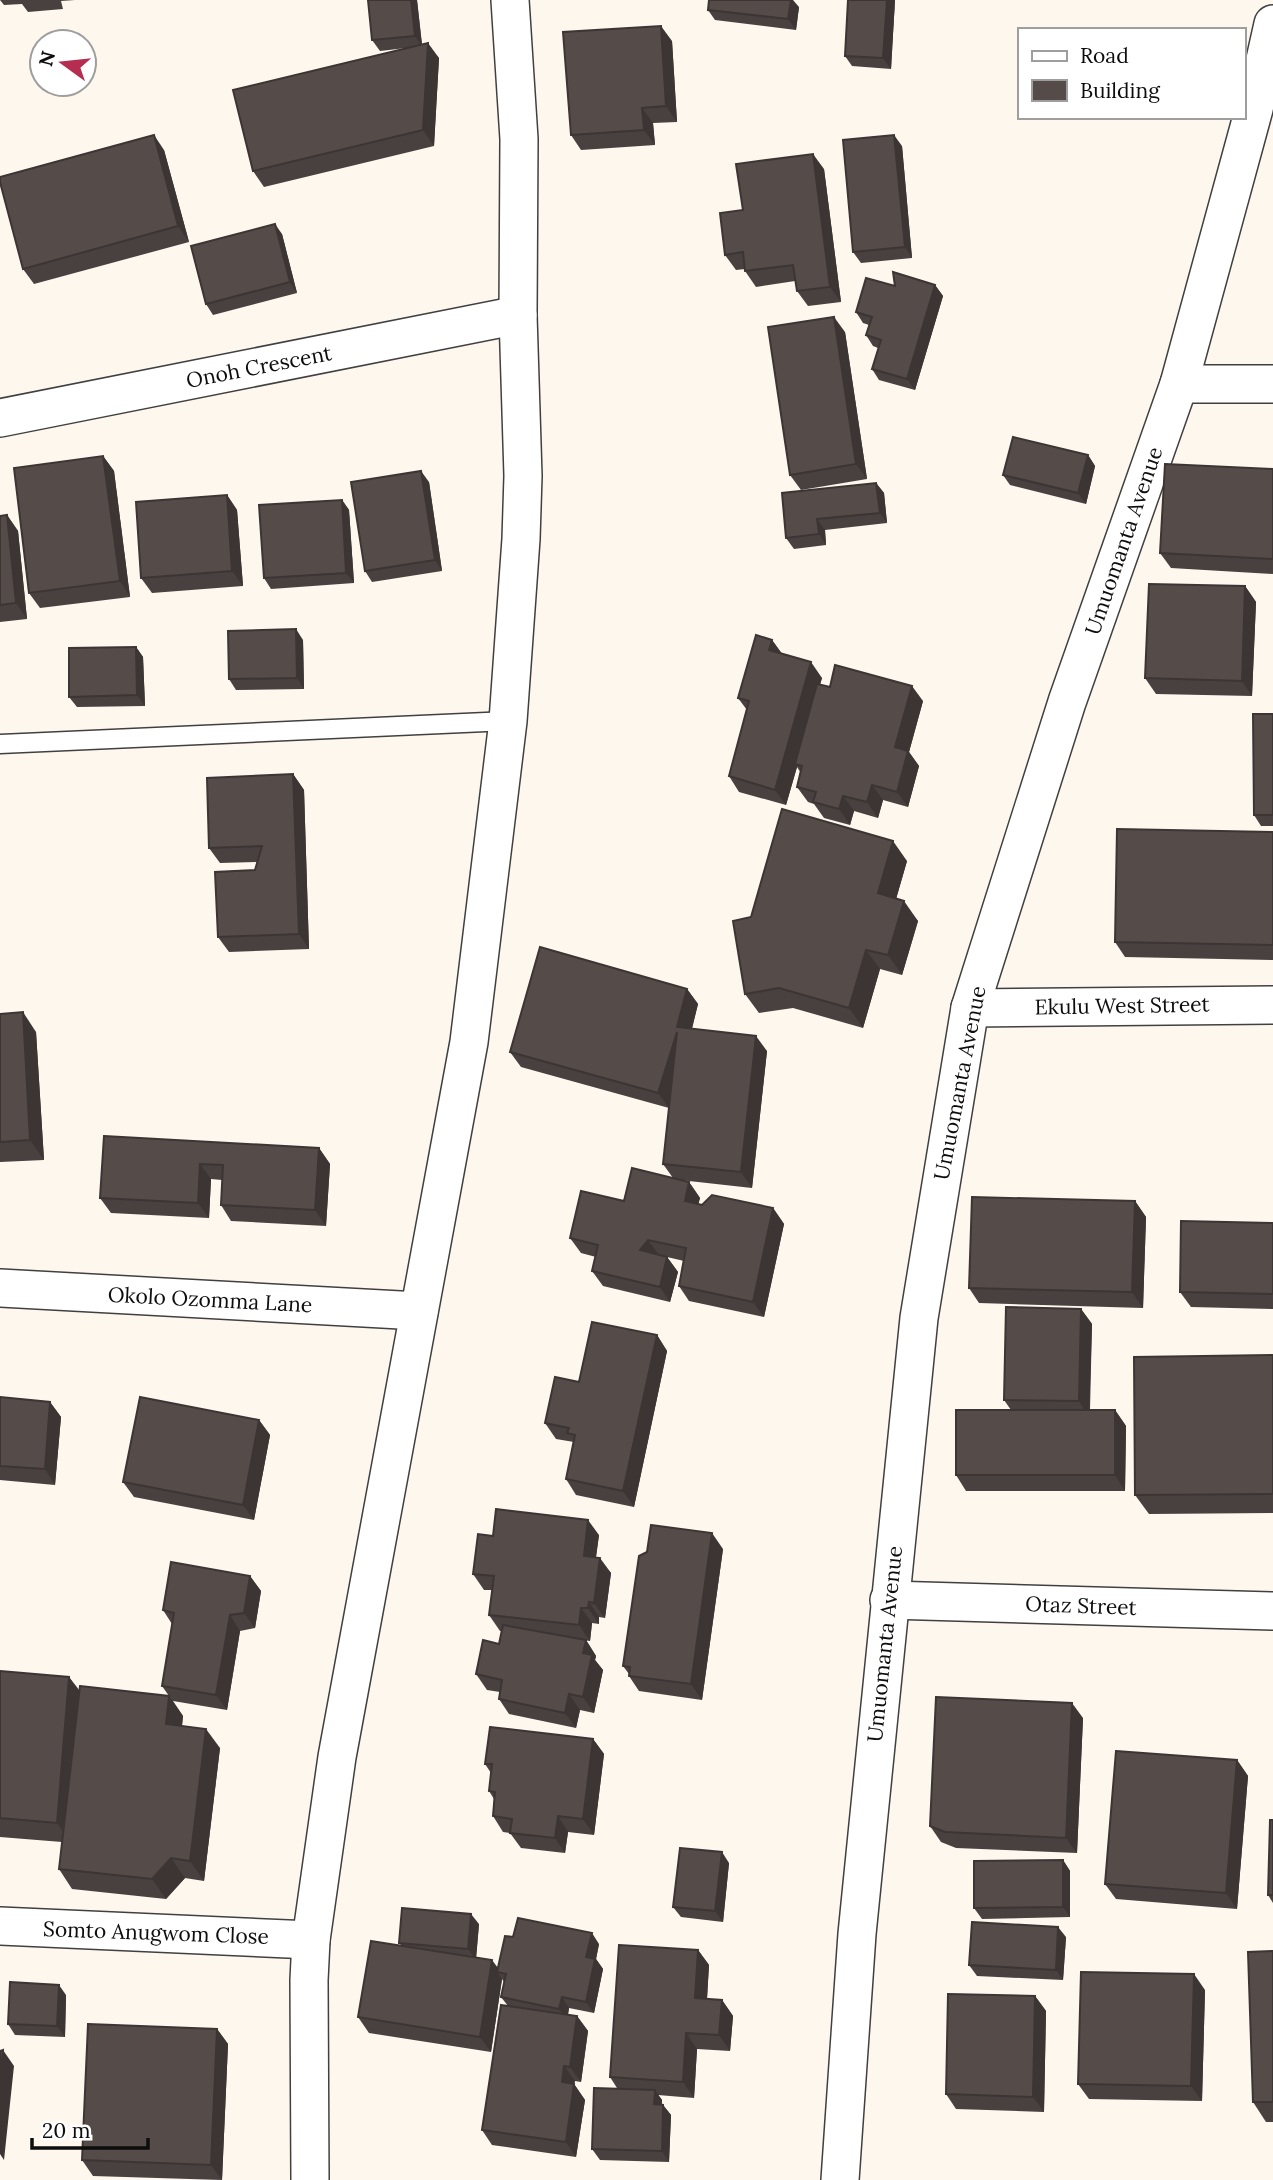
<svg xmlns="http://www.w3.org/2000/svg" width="1273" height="2180" viewBox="0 0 1273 2180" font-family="Lora,serif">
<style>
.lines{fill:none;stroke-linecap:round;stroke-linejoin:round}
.lane-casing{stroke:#404040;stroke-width:21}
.street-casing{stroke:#404040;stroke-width:40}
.lane{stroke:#fff;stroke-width:18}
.street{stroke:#fff;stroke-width:37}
.wall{fill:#494140}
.shaded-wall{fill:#3c3534}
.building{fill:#554c4a;stroke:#3c3534;stroke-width:2}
.labels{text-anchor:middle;stroke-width:7;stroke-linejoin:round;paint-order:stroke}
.street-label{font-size:21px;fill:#0d0d0d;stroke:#fff}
</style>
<rect width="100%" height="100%" fill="#fef7ee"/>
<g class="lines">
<defs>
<polyline id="lane" points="0,744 508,721"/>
<g id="street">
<polyline points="1179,384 1273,384"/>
<polyline points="0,418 518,315"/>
<polyline points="970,1008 1273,1005"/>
<polyline points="0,1288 419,1311"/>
<polyline points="889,1600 1273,1611"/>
<polyline points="0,1926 311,1940"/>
<polyline points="310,2180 309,1980 311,1940 337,1757 469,1042 508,721 521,539 523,476 518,315 519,139 510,0"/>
<polyline points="840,2180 857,1934 919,1318 970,1008 1067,702 1179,384 1254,109 1273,24"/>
</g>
</defs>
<use href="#lane" class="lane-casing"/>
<use href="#street" class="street-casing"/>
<use href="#lane" class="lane"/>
<use href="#street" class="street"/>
</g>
<g class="wall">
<polygon points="0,0 75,0 61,1 63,9 28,12 22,4 4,5"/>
<polygon points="368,0 417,0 422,44 439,58 434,146 264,187 253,171 406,48 380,51 372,40"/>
<polygon points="848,0 895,0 891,69 852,66 845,56"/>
<polygon points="799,7 796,30 715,20 708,10"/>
<polygon points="672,41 677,122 653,123 655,145 581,150 571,135"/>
<polygon points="902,146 912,258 861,263 853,252"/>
<polygon points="164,150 189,242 34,284 23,269"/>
<polygon points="824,169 841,302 808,306 797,291 795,281 756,287 745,271 745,269 736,270 725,255 743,210"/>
<polygon points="282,234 297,293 213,315 206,304"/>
<polygon points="935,285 943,296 915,390 879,380 872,369 878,348 873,346 866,335 869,325 863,323 856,312 895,286"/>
<polygon points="845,332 867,479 801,490 790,475"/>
<polygon points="1088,455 1095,466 1086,504 1010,485 1003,475"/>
<polygon points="103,456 114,471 130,597 40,608 29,593"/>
<polygon points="1273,469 1273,574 1171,568 1160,553"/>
<polygon points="429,482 442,571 372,582 365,571"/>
<polygon points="876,483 884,493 887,523 825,530 826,545 794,549 786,538"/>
<polygon points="227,495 237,510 243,586 152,593 141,578"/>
<polygon points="342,500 349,510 354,583 271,589 264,578"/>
<polygon points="7,515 18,531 27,619 0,622 0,516"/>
<polygon points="1245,586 1256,602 1252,696 1156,694 1145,678"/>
<polygon points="303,640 304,689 236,690 229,679"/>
<polygon points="772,640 782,654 822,678 820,684 830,687 923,701 909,752 919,766 908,807 883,800 878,818 854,811 850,825 824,818 814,804 808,802 797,787 801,773 797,767 786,805 739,792 729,776 747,710 738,698"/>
<polygon points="136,647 143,657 145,706 77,707 69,697"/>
<polygon points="1273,714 1273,826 1261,826 1254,815"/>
<polygon points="293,774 304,790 309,949 229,952 218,937 255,870 257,862 220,863 209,848"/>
<polygon points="1273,832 1273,960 1125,957 1115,942"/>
<polygon points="907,861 896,899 918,921 902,975 880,969 863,1028 793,1008 759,1013 745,994 751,917"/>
<polygon points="687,989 698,1004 692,1029 767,1051 752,1188 680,1180 689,1182 700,1198 698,1204 773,1208 784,1224 764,1317 689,1301 679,1286 684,1261 667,1257 678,1272 670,1302 603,1286 592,1271 596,1257 581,1253 570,1238 624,1201 673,1178 663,1164 669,1108 521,1067 510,1052"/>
<polygon points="0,1014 36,1032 44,1160 0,1162"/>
<polygon points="104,1136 319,1148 330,1164 326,1226 231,1221 221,1205 222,1180 211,1179 209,1218 111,1213 100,1198"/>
<polygon points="1135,1201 1146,1217 1143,1308 979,1303 969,1288"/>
<polygon points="1273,1223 1273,1309 1191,1307 1180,1292"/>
<polygon points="1081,1309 1092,1324 1090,1410 1115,1410 1126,1426 1125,1491 966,1491 956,1475 1011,1410 1004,1400"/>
<polygon points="657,1335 667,1351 634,1507 576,1495 566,1479 574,1442 556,1439 545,1423 579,1382"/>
<polygon points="1273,1355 1273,1513 1149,1514 1135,1495"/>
<polygon points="0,1397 50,1402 61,1417 55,1485 0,1480"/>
<polygon points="259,1420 270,1435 254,1520 134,1497 123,1482"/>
<polygon points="599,1535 596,1557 611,1573 605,1618 599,1617 599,1624 592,1623 590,1641 583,1640 586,1640 596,1656 595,1660 603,1670 594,1713 580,1710 576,1728 509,1714 499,1699 500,1692 487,1690 476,1674 499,1644 502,1631 500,1631 489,1615 492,1590 484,1590 473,1574 493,1536"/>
<polygon points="723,1549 702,1700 639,1691 629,1676 629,1674 623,1666"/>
<polygon points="250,1576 261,1591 255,1628 240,1631 227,1710 173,1701 183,1716 182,1726 220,1748 204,1881 185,1878 166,1899 72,1889 59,1869 62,1842 0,1837 0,1671 69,1677 80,1691 169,1696 162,1686 172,1624 163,1610"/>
<polygon points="1083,1718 1077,1853 956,1848 941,1842 930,1826"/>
<polygon points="593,1739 604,1754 594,1835 568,1832 565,1853 521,1848 510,1833 503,1832 493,1816 494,1799 489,1791 491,1773 485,1764"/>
<polygon points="1237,1760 1248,1776 1237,1909 1116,1899 1105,1884"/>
<polygon points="1273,1820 1273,1903 1268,1895"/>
<polygon points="1063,1860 1070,1871 1070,1917 982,1919 974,1908"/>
<polygon points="729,1863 723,1922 681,1917 673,1907"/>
<polygon points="479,1924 476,1957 498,1969 513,1937 599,1944 596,1959 603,1969 594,2013 569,2008 568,2015 577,2016 588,2031 581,2082 575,2081 574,2084 585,2100 576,2157 492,2145 482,2130 508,2006 501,1997 504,1982 502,1979 491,2052 369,2033 358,2017 401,1945 399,1943"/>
<polygon points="1066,1937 1063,1980 977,1976 969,1965"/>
<polygon points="698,1950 709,1965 707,1999 722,2000 733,2016 730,2051 697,2049 694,2098 658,2095 662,2100 662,2105 663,2105 671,2115 669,2162 600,2160 592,2149 617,2088 610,2077"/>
<polygon points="1273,1951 1273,2122 1266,2122 1253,2102"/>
<polygon points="1205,1990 1202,2101 1089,2099 1078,2084"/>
<polygon points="66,1995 65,2037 15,2035 8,2024"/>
<polygon points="1035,1996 1046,2011 1044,2112 956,2109 946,2094"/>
<polygon points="217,2029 228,2044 222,2180 93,2176 82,2160"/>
</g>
<g class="shaded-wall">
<polygon points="411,0 417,0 422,46 415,36"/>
<polygon points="791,0 793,0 799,7 796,30 788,19"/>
<polygon points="887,0 895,0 891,69 883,58"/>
<polygon points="661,26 672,41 677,122 666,106"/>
<polygon points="428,43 439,58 434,146 423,130"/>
<polygon points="642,108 653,123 655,145 644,130"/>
<polygon points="154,135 164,150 189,242 178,226"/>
<polygon points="894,135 902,146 912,258 905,247"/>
<polygon points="813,154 824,169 841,302 830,287"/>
<polygon points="275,224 282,234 297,293 290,282"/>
<polygon points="935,285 943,296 915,390 907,379"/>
<polygon points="834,317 845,332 867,479 856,464"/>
<polygon points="1088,455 1095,466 1086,504 1078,493"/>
<polygon points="103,456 114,471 130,597 120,581"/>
<polygon points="421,471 429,482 442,571 435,560"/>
<polygon points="876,483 884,493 887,523 880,513"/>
<polygon points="227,495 237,510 243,586 232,571"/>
<polygon points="342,500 349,510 354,583 346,573"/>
<polygon points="7,515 18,531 27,619 16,603"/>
<polygon points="817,519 825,530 826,545 819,534"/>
<polygon points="1245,586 1256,602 1252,696 1242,681"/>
<polygon points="296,629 303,640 304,689 297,678"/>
<polygon points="772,640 783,655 769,650"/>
<polygon points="136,647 143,657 145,706 137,695"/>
<polygon points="811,662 822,678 797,765 795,764 797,767 786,805 775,790"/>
<polygon points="912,686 923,701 909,752 919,766 908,807 897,792 895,747"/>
<polygon points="293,774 304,790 309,949 299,934"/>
<polygon points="872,785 883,800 878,818 867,802"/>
<polygon points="843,796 854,811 850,825 839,809"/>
<polygon points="893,841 907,861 892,913 878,893"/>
<polygon points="904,901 918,921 902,975 888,955"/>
<polygon points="866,950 880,969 863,1028 849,1008"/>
<polygon points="687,989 698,1004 688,1043 677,1027"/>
<polygon points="23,1012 36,1032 44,1160 30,1140"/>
<polygon points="677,1032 669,1108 658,1093"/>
<polygon points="756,1036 767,1051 752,1188 741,1172"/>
<polygon points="319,1148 330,1164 326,1226 315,1210"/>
<polygon points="200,1164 211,1179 209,1218 198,1203"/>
<polygon points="689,1182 700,1198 695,1217 685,1201"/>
<polygon points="1135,1201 1146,1217 1143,1308 1132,1292"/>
<polygon points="773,1208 784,1224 764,1317 753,1302"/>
<polygon points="648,1240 659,1255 640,1250"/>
<polygon points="667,1257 678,1272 670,1302 660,1287"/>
<polygon points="1081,1309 1092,1324 1089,1417 1079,1401"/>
<polygon points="657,1335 667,1351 634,1507 623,1491"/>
<polygon points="50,1402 61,1417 55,1485 45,1469"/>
<polygon points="1115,1410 1126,1426 1125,1491 1115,1475"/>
<polygon points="259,1420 270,1435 254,1520 243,1505"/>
<polygon points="588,1520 599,1535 594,1571 584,1556"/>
<polygon points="712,1533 723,1549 702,1700 691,1684"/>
<polygon points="600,1558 611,1573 605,1618 594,1603"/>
<polygon points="250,1576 261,1591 255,1628 244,1613"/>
<polygon points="589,1602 599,1617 599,1624 588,1608"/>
<polygon points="581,1608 592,1623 590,1641 579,1625"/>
<polygon points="230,1615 240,1631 227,1710 216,1695"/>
<polygon points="586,1640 596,1656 595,1660 603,1670 594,1713 583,1697 583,1653"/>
<polygon points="69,1677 83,1697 71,1843 57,1823"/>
<polygon points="569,1694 580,1710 576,1728 565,1713"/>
<polygon points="169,1696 183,1716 180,1744 166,1724"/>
<polygon points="1072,1703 1083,1718 1077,1853 1066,1838"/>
<polygon points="206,1729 220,1748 204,1881 190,1861"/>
<polygon points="593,1739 604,1754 594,1835 583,1819"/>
<polygon points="1237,1760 1248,1776 1237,1909 1226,1893"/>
<polygon points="558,1816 568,1832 565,1853 555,1838"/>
<polygon points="722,1852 729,1863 723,1922 715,1911"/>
<polygon points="171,1858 185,1878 166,1899 152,1879"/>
<polygon points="1063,1860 1070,1871 1070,1917 1063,1907"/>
<polygon points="471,1914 479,1924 476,1960 468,1949"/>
<polygon points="1058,1927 1066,1937 1063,1980 1056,1970"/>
<polygon points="592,1933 599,1944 596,1959 603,1969 594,2013 586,2002 586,1957"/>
<polygon points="698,1950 709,1965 706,2014 695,1998"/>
<polygon points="492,1960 501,1972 497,1972 502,1979 491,2052 480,2037"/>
<polygon points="1194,1974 1205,1990 1202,2101 1191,2086"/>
<polygon points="59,1985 66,1995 65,2037 57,2026"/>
<polygon points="1035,1996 1046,2011 1044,2112 1033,2097"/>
<polygon points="562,1997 569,2008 567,2020 559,2009"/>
<polygon points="722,2000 733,2016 730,2051 719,2035"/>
<polygon points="577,2016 588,2031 581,2082 570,2067"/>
<polygon points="217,2029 228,2044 222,2180 211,2165"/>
<polygon points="686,2033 697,2049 694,2098 683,2082"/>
<polygon points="3,2050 14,2066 4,2160 0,2154 0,2077"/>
<polygon points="564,2066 575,2081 574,2084 585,2100 576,2157 566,2142 562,2082"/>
<polygon points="655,2090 662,2100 662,2115 654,2104"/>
<polygon points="663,2105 671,2115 669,2162 662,2151"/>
</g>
<g class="building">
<polygon points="368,0 411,0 415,36 372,40"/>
<polygon points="709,0 791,0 788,19 708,10"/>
<polygon points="848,0 887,0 883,58 845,56"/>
<polygon points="661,26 666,106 642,108 644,130 571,135 563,32"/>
<polygon points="428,43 423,130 253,171 233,90"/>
<polygon points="154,135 178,226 23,269 0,182 0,177"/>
<polygon points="894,135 905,247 853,252 843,140"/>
<polygon points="813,154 830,287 797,291 793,265 745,271 743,252 725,255 720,213 743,210 736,164"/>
<polygon points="275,224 290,282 206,304 191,246"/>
<polygon points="893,272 935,285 907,379 872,369 881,340 866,335 872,317 856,312 866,278 895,286"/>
<polygon points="834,317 856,464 790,475 768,327"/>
<polygon points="1013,437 1088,455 1078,493 1003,475"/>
<polygon points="103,456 120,581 29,593 14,468"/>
<polygon points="1165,464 1273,469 1273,559 1160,553"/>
<polygon points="421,471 435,560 365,571 351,482"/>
<polygon points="876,483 880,513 817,519 819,534 786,538 782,493"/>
<polygon points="227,495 232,571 141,578 136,502"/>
<polygon points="342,500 346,573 264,578 259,505"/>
<polygon points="7,515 16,603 0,605 0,516"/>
<polygon points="1149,584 1245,586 1242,681 1145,678"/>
<polygon points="296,629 297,678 229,679 228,631"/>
<polygon points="756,635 772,640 769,650 811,662 775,790 729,776 749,701 738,698"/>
<polygon points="136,647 137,695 69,697 69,648"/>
<polygon points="835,665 912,686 895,747 908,751 897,792 872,785 867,802 843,796 839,809 813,802 816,792 797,787 802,766 795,764 817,684 830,687"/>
<polygon points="1253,714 1273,714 1273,815 1254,815"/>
<polygon points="293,774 299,934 218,937 215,872 255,870 262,846 209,848 207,778"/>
<polygon points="782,809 893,841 878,893 904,901 888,955 866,950 849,1008 779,988 745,994 733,921 751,917"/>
<polygon points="1117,829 1273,832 1273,945 1115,942"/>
<polygon points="540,947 687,989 677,1027 756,1036 741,1172 663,1164 677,1032 658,1093 510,1052"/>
<polygon points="23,1012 30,1140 0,1142 0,1014"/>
<polygon points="104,1136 319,1148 315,1210 221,1205 223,1165 200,1164 198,1203 100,1198"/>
<polygon points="632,1168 689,1182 685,1201 702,1205 712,1195 773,1208 753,1302 679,1286 686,1248 648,1240 640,1250 667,1257 660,1287 592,1271 598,1245 570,1238 581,1191 624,1201"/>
<polygon points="972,1197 1135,1201 1132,1292 969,1288"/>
<polygon points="1181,1221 1273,1223 1273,1294 1180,1292"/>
<polygon points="1006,1307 1081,1309 1079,1401 1004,1400"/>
<polygon points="592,1322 657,1335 623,1491 566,1479 575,1435 567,1433 569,1428 545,1423 555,1377 579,1382"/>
<polygon points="1273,1355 1273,1494 1135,1495 1134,1357"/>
<polygon points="0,1397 50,1402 45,1469 0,1466"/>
<polygon points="140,1397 259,1420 243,1505 123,1482"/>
<rect x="956" y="1410" width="159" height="65"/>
<polygon points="496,1509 588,1520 584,1556 600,1558 594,1603 589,1602 588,1608 581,1608 579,1625 489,1615 494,1576 473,1574 478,1534 493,1536"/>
<polygon points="651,1525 712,1533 691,1684 629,1676 630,1667 623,1666 639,1556 647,1552"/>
<polygon points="171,1562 250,1576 244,1613 230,1615 216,1695 162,1686 174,1613 163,1610"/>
<polygon points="503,1625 586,1640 583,1653 592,1655 583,1697 569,1694 565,1713 499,1699 502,1680 476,1674 483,1640 499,1644"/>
<polygon points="0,1671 69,1677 57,1823 0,1818"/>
<polygon points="80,1686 169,1696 166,1724 206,1729 190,1861 171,1858 152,1879 59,1869"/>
<polygon points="936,1697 1072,1703 1066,1838 945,1832 930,1826"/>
<polygon points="490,1727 593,1739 583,1819 558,1816 555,1838 510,1833 512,1819 493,1816 495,1792 489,1791 492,1764 485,1764"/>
<polygon points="1116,1751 1237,1760 1226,1893 1105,1884"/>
<polygon points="1270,1820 1273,1820 1273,1895 1268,1895"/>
<polygon points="680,1848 722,1852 715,1911 673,1907"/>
<polygon points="1063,1860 1063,1907 974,1908 974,1861"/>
<polygon points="402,1908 471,1914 468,1949 399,1943"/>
<polygon points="518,1918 592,1933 586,1957 595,1959 586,2002 562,1997 559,2009 501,1997 506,1974 497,1972 505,1936 513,1937"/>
<polygon points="972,1922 1058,1927 1056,1970 969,1965"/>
<polygon points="371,1941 492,1960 480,2037 358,2017"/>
<polygon points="619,1945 698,1950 695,1998 722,2000 719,2035 686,2033 683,2082 610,2077"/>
<polygon points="1273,1951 1273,2102 1253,2102 1248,1952"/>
<polygon points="1081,1972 1194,1974 1191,2086 1078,2084"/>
<polygon points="10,1982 59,1985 57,2026 8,2024"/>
<polygon points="948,1994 1035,1996 1033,2097 946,2094"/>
<polygon points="501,2005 577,2016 570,2067 564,2066 562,2082 574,2084 566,2142 482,2130"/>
<polygon points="88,2024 217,2029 211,2165 82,2160"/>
<polygon points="3,2050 0,2077 0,2051"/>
<polygon points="594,2088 655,2090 654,2104 663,2105 662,2151 592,2149"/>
</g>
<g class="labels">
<g class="street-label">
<text transform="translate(259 367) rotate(-11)" y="7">Onoh Crescent</text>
<text transform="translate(1124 541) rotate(-71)" y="7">Umuomanta Avenue</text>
<text transform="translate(1122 1006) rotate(-1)" y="7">Ekulu West Street</text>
<text transform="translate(960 1083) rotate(-79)" y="7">Umuomanta Avenue</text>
<text transform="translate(210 1300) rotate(3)" y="7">Okolo Ozomma Lane</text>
<text transform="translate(1081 1606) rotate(2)" y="7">Otaz Street</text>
<text transform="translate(885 1644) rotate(-84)" y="7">Umuomanta Avenue</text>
<text transform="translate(156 1933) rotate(2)" y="7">Somto Anugwom Close</text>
</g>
</g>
<rect x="1018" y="28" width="228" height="91" fill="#ffffff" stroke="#9e9e9e" stroke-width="2"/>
<rect x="1032" y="51" width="35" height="10" fill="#ffffff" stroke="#9e9e9e" stroke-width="2"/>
<text x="1080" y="63" font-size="21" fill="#0d0d0d">Road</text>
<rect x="1032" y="80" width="35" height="21" fill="#554c4a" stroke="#9e9e9e" stroke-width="2"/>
<text x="1080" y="98" font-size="21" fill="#0d0d0d">Building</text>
<g transform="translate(63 63) rotate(285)"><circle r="33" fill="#ffffff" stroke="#9e9e9e" stroke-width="2"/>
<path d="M0-5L12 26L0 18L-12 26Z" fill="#b52d51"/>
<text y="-10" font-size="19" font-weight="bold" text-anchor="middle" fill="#0d0d0d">N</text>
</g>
<path d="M32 2138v10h116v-10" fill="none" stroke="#0d0d0d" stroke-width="3.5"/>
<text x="42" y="2138" font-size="21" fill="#0d0d0d" stroke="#ffffff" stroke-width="5" paint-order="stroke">20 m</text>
</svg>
